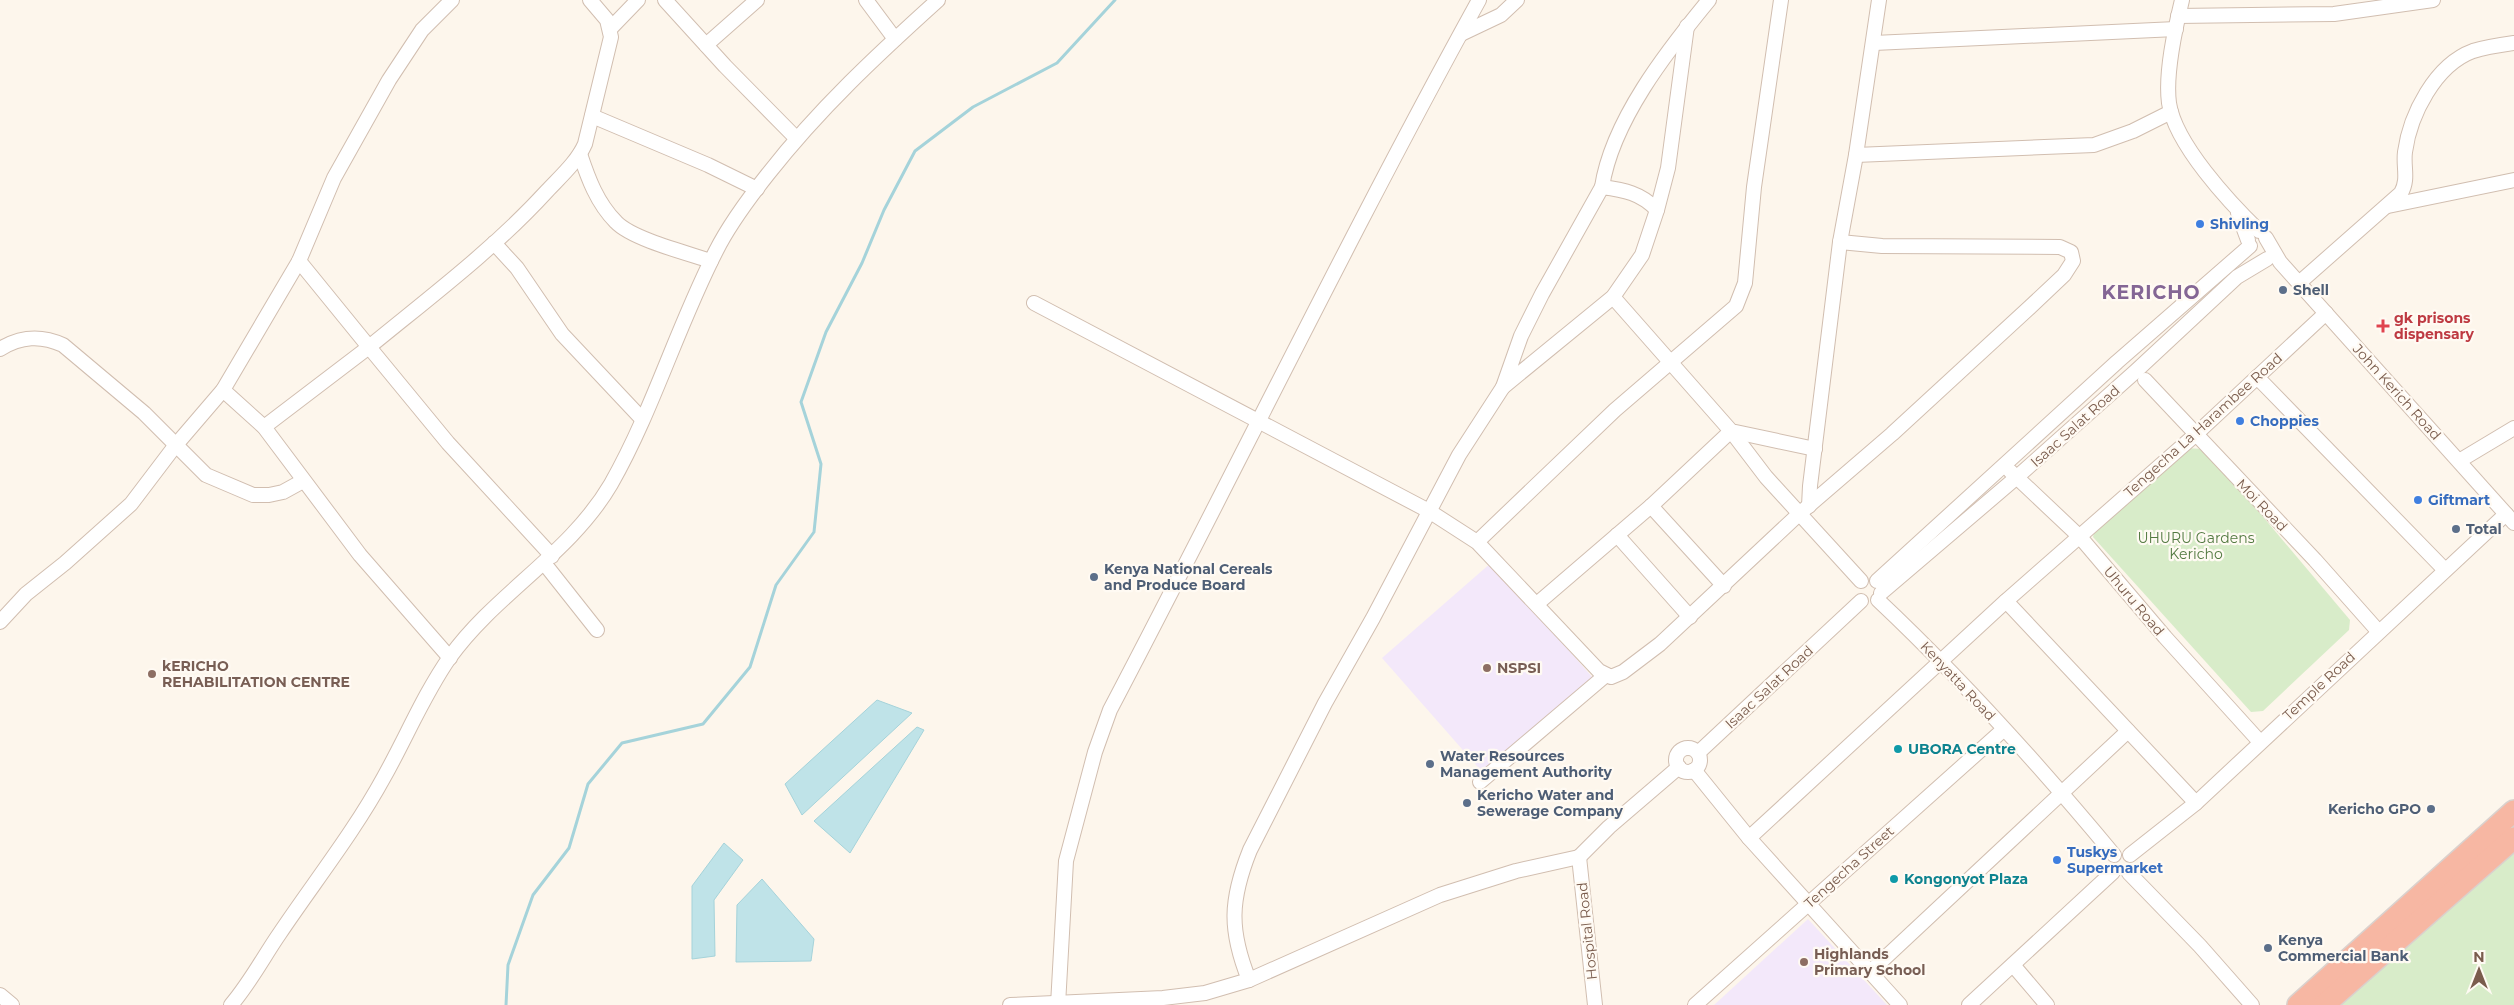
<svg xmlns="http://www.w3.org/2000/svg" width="2514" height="1005" viewBox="0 0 2514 1005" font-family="Montserrat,sans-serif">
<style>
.education{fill:#f3e8fa}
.green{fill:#d8ecc9}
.water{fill:#bfe3e8;stroke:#a5d3da}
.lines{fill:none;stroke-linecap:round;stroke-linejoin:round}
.stream{stroke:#a5d3da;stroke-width:3}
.minor-casing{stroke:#d1beb0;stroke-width:16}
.highway-casing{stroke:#dad1cd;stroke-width:24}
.minor{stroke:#fff;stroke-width:14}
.highway{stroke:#f7b7a3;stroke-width:21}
.shop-dot{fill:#3f7fe0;stroke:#fffaf3;stroke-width:2}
.service-dot{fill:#5c6f8a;stroke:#fffaf3;stroke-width:2}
.health-dot{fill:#e0444e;stroke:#fffaf3;stroke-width:2}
.education-dot{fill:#8d6e63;stroke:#fffaf3;stroke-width:2}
.culture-dot{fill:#0f9aa8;stroke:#fffaf3;stroke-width:2}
.labels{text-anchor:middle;stroke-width:4.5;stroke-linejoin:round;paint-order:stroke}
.shop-label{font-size:14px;font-weight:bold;fill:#366cbe;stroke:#fffaf3;text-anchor:start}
.service-label{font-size:14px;font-weight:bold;fill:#4e5e75;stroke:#fffaf3;text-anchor:start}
.health-label{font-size:14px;font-weight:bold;fill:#be3a42;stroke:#fffaf3;text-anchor:start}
.street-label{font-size:14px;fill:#7a5c4d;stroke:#fffaf3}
.park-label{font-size:14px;fill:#537a41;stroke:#fffaf3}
.education-label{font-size:14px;font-weight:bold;fill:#785e54;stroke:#fffaf3;text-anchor:start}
.culture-label{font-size:14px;font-weight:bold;fill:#0d838f;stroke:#fffaf3;text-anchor:start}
.district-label{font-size:19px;font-weight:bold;letter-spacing:1px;fill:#846695;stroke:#fffaf3}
</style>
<rect width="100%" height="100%" fill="#fdf6ec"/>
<g class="education">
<polygon points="1492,562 1593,678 1483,773 1382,658"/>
<polygon points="1808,919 1887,1005 1714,1005"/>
</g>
<g class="green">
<polygon points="2183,448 2206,449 2350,620 2349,630 2263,711 2251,712 2093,537 2096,525"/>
<polygon points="2514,852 2514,1005 2336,1005"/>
</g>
<g class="water">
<polygon points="877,700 912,713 802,815 785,784"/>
<polygon points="917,727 924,730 850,853 814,821"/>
<polygon points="724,843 743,860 714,900 715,956 692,959 692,886"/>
<polygon points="762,879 814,939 811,961 736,962 737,905"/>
</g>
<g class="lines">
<polyline class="stream" points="506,1005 508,965 533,895 569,848 588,784 622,743 703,724 750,667 776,585 814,532 821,464 801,402 826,332 862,263 884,210 915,151 973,107 1057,63 1115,0"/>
<defs>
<g id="minor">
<polyline points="665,0 725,66 796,138"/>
<polyline points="866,0 895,39"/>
<path d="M2182,0C2175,29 2165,73 2169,103C2175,144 2230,203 2259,231"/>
<polyline points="2178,16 2334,14 2433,0"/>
<polyline points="610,29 638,0"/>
<polyline points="1461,34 1501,15 1517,0"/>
<polyline points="1874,43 2176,29"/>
<polyline points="706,45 757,0"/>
<polyline points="592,116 708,165 757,189"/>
<path d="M580,154C588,178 597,203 616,222C632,239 687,253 711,261"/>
<polyline points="1856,155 2094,145 2133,131 2171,112"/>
<path d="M1602,187C1624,190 1641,193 1657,210L1642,255L1613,297L1503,387L1521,336L1542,294Z"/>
<path d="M1602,187C1612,121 1667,51 1709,0"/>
<polyline points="2388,206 2514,180"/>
<polyline points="1657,210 1668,168 1687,26"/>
<polyline points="2238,213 2248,240"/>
<polyline points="2266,238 2280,262 2514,523"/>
<polyline points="494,243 517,268 562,334 642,419"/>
<path d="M299,261L369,347C430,297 494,249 547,191C561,176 577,162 585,144L611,37L607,20L590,0"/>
<path d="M2299,283L2401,193C2409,179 2403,167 2405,152C2410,115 2435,65 2473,51C2486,47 2500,45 2514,43"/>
<polyline points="1613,297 1731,431 1815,449"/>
<polyline points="1034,303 1429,511 1477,542 1599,671 1611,677 1623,672 1660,644 1799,514 1892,434 2029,308 2064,275 2073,261 2071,252 2060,247 1882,246 1840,242"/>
<path d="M0,349C21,336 41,335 63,345L144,413L206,475L253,495H269L283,492L303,481"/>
<polyline points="2257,377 2444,569"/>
<polyline points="2145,380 2315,560 2378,631"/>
<polyline points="223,390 264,427 360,555 450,658"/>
<polyline points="264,427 369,347 448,443 552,556"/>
<polyline points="2459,461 2514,428"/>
<polyline points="2010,471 2080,537 2165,637 2260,742"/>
<polyline points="1651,506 1724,586"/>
<polyline points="1809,506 1810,486 1840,242 1856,155 1879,0"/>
<polyline points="1617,535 1690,617"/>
<polyline points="1477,542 1615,410 1736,306 1745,283 1754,187 1781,0"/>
<polyline points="544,563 597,630"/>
<polyline points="1877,581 2117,362 2250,246"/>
<polyline points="1881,593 2017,477 2136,371 2237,277 2267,259"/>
<path d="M1878,600C1962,679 2040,766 2114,855"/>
<polyline points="2006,601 2196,803"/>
<polyline points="1538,603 1651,506 1731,431 1766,477 1861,581"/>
<polyline points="0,622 26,594 65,563 131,504 175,446 223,390 299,261 334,178 389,80 422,30 452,0"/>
<circle cx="1688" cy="760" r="12"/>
<polyline points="1698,753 1861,601"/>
<polyline points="1694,770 1749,838 1900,1005"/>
<polyline points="1480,782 1606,675"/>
<polyline points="1749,838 2006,601 2195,435 2326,313"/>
<polyline points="2130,855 2196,803 2506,514"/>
<polyline points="1579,857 1595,1005"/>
<polyline points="1579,857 1609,827 1679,767"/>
<polyline points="2129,873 2200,946 2252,1005"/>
<polyline points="2013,965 2047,1005"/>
<polyline points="1871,971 2128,731"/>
<path d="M1249,980C1229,930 1230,900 1250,850L1325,703L1373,618L1459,455L1503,387"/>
<polyline points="0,995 12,1005"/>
<path d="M231,1005C250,983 264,956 280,933C315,881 354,832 384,777C406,738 424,694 450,657C496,593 570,554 611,484C653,410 677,327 716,251C730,223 749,198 768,174C819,109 877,55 938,0"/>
<polyline points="1010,1005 1163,998 1205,993 1249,980 1440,895 1516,871 1579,857"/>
<path d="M1058,1005L1066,861L1095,752L1110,710C1234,474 1350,234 1479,0"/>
<polyline points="1695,1005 2003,730"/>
<polyline points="1969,1005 2113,872"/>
</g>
<g id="highway">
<polyline points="2298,1005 2514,811"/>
<polyline points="2324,1005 2514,838"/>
</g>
</defs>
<use href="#minor" class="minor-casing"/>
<use href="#highway" class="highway-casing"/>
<use href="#minor" class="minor"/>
<use href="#highway" class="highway"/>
</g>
<g class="shop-dot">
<circle cx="2200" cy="224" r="5"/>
<circle cx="2240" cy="421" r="5"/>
<circle cx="2418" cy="500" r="5"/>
<circle cx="2057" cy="860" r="5"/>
</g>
<g class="service-dot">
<circle cx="2283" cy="290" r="5"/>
<circle cx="2456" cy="529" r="5"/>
<circle cx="1094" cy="577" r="5"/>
<circle cx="1430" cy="764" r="5"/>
<circle cx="1467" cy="803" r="5"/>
<circle cx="2431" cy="809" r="5"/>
<circle cx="2268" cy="948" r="5"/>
</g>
<path class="health-dot" d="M2380.5 318.5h5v5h5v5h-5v5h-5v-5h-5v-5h5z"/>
<g class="education-dot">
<circle cx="1487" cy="668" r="5"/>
<circle cx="152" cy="674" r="5"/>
<circle cx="1804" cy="962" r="5"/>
</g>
<g class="culture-dot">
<circle cx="1898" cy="749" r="5"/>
<circle cx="1894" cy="879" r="5"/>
</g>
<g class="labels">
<g class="shop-label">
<text x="2210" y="229">Shivling</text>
<text x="2250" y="426">Choppies</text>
<text x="2428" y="505">Giftmart</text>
<text x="2067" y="857">Tuskys<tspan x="2067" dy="16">Supermarket</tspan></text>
</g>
<g class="service-label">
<text x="2293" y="295">Shell</text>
<text x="2466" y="534">Total</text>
<text x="1104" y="574">Kenya National Cereals<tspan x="1104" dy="16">and Produce Board</tspan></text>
<text x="1440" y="761">Water Resources<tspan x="1440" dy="16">Management Authority</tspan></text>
<text x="1477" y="800">Kericho Water and<tspan x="1477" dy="16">Sewerage Company</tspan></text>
<text x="2421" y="814" text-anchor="end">Kericho GPO</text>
<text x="2278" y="945">Kenya<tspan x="2278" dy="16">Commercial Bank</tspan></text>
</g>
<g class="health-label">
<text x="2394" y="323">gk prisons<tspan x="2394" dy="16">dispensary</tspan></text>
</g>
<g class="street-label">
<text transform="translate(2397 392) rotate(48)" y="5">John Kerich Road</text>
<text transform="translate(2203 425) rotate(-42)" y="5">Tengecha La Harambee Road</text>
<text transform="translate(2075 426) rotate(-42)" y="5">Isaac Salat Road</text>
<text transform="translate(2262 505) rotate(46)" y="5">Moi Road</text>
<text transform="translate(2134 601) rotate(50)" y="5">Uhuru Road</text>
<text transform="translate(1958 681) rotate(47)" y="5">Kenyatta Road</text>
<text transform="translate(2319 686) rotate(-43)" y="5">Temple Road</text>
<text transform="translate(1769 687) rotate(-43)" y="5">Isaac Salat Road</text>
<text transform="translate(1849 867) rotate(-42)" y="5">Tengecha Street</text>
<text transform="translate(1587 931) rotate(-96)" y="5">Hospital Road</text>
</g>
<g class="park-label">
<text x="2196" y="543">UHURU Gardens<tspan x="2196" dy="16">Kericho</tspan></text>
</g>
<g class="education-label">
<text x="162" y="671">kERICHO<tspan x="162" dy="16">REHABILITATION CENTRE</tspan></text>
<text x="1497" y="673">NSPSI</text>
<text x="1814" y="959">Highlands<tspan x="1814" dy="16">Primary School</tspan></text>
</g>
<g class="culture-label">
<text x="1908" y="754">UBORA Centre</text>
<text x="1904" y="884">Kongonyot Plaza</text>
</g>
<g class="district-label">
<text x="2151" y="299">KERICHO</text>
</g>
</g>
<g transform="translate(2479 970)" stroke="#fffaf3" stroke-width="4" paint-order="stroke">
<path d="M0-4L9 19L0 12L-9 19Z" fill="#7a5c4d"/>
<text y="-8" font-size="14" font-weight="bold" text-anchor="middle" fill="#7a5c4d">N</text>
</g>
</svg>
